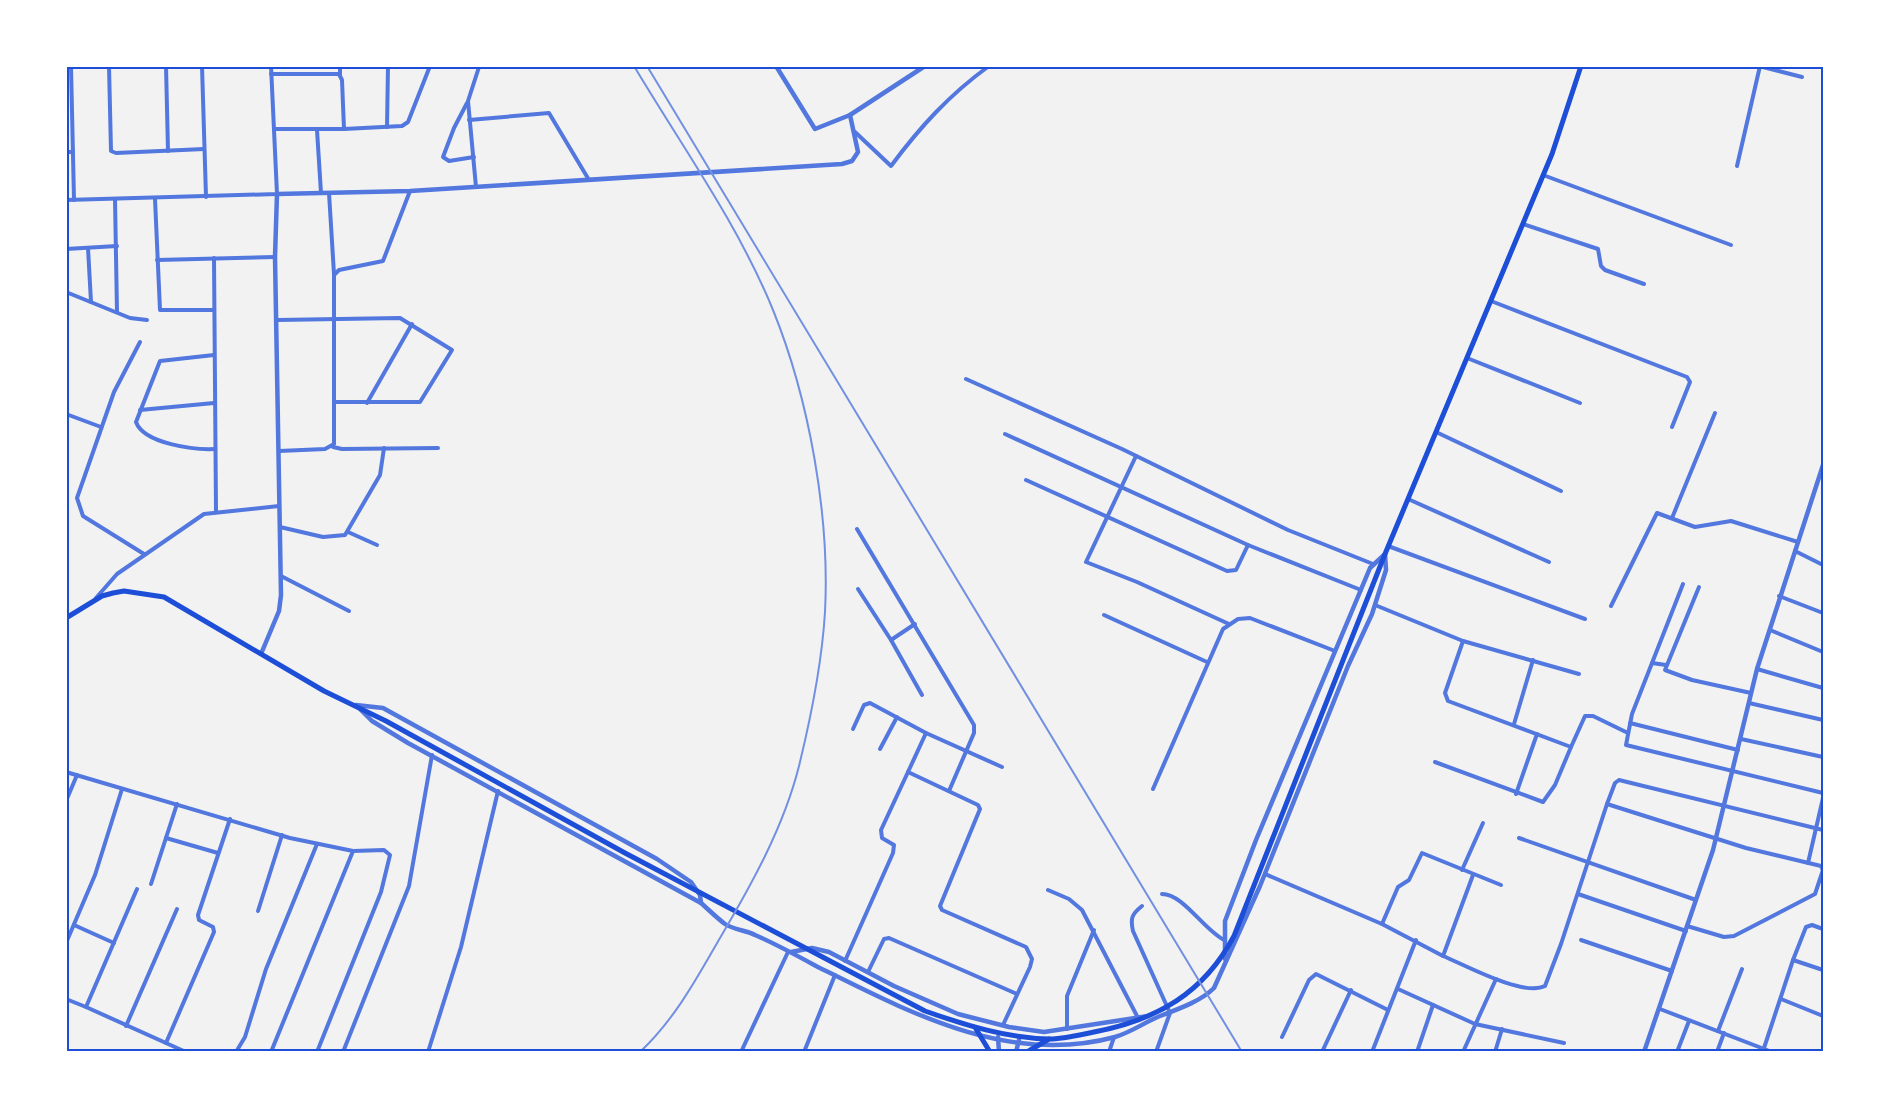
<svg xmlns="http://www.w3.org/2000/svg" width="1889" height="1118" viewBox="0 0 1889 1118" font-family="'DM Sans',sans-serif">
<style>
.lines{fill:none;stroke-linecap:round;stroke-linejoin:round}
.minor{stroke:#5277de;stroke-width:4}
.tertiary{stroke:#5277de;stroke-width:4.5}
.secondary{stroke:#1d4ed8;stroke-width:5}
.primary{stroke:#1d4ed8;stroke-width:5}
.rail{stroke:#7290e2;stroke-width:2}
.neatline{fill:none;stroke:#1d4ed8;stroke-width:2}
</style>
<rect width="100%" height="100%" fill="#f2f2f2"/>
<g class="lines">
<g class="minor">
<polyline points="71,66 74,200"/>
<polyline points="109,66 111,151 116,153 204,149"/>
<polyline points="166,66 168,151"/>
<polyline points="202,66 206,197"/>
<polyline points="340,66 340,75"/>
<polyline points="1759,66 1802,77"/>
<polyline points="271,74 339,74 342,80 344,129 402,126 408,122 430,66"/>
<polyline points="467,103 454,128 443,157 449,161 474,157"/>
<polyline points="469,120 549,113 589,180"/>
<polyline points="387,127 388,66"/>
<polyline points="275,129 344,129"/>
<polyline points="317,130 321,193"/>
<path d="M855,132L891,166C920,127 949,95 989,66"/>
<polyline points="66,152 73,152"/>
<polyline points="1737,166 1760,66"/>
<polyline points="1543,175 1731,245"/>
<polyline points="476,187 468,101 479,67"/>
<polyline points="329,193 334,274"/>
<polyline points="115,199 117,312"/>
<polyline points="155,199 160,310 213,310"/>
<polyline points="66,200 277,194 271,66"/>
<polyline points="1523,224 1598,249 1601,266 1605,270 1644,284"/>
<polyline points="88,248 91,302"/>
<polyline points="66,249 117,246"/>
<polyline points="214,258 216,511"/>
<polyline points="157,260 275,257"/>
<polyline points="66,292 130,318 147,320"/>
<polyline points="1491,301 1687,377 1690,382 1672,427"/>
<polyline points="277,320 400,318 452,350 420,402 336,402"/>
<polyline points="140,342 114,392 77,498 83,516 144,554"/>
<path d="M214,355L160,361L136,422C144,444 195,450 215,449"/>
<polyline points="1467,358 1580,403"/>
<polyline points="966,379 1122,449 1288,530 1373,564"/>
<polyline points="367,403 412,324"/>
<polyline points="140,410 214,403"/>
<polyline points="66,414 101,427"/>
<polyline points="1436,432 1561,491"/>
<polyline points="1005,434 1248,545 1236,570 1227,571 1026,480"/>
<polyline points="333,447 342,449 438,448"/>
<polyline points="279,451 325,449 334,444 334,275 339,270 383,261 410,191"/>
<polyline points="1136,456 1086,562 1137,582 1229,624"/>
<polyline points="1408,499 1549,562"/>
<polyline points="1672,518 1715,413"/>
<polyline points="280,527 323,537 345,535 380,475 384,448"/>
<polyline points="857,529 974,725 974,733 949,791"/>
<polyline points="348,532 377,545"/>
<polyline points="1248,545 1361,590"/>
<polyline points="1388,546 1585,619"/>
<polyline points="1795,551 1823,565"/>
<polyline points="281,576 349,611"/>
<polyline points="1683,584 1632,714 1626,745 1823,793"/>
<polyline points="1699,587 1665,670 1692,680 1751,693"/>
<polyline points="858,589 891,640 915,624"/>
<polyline points="1779,596 1823,613"/>
<polyline points="96,598 117,574 204,514 279,506"/>
<polyline points="1375,605 1463,641 1579,674"/>
<polyline points="1611,606 1657,513 1695,527 1731,521 1798,542"/>
<polyline points="1104,615 1207,662"/>
<polyline points="1770,630 1823,652"/>
<polyline points="891,640 922,695"/>
<polyline points="1652,663 1666,665"/>
<polyline points="1757,669 1823,688"/>
<polyline points="1749,703 1823,720"/>
<polyline points="1630,723 1738,750"/>
<polyline points="1514,724 1533,660"/>
<polyline points="853,729 864,705 870,703 926,733"/>
<polyline points="1741,739 1823,757"/>
<polyline points="1571,747 1585,716 1593,716 1628,733"/>
<polyline points="880,749 897,717"/>
<polyline points="1435,762 1543,802 1555,785 1571,747 1448,701 1445,693 1463,641"/>
<polyline points="1002,767 926,733 908,772 978,805 980,809 940,906 942,910 1026,947 1032,959 1030,967 1003,1025"/>
<polyline points="66,772 290,838 353,851 271,1052"/>
<polyline points="1153,789 1223,629 1238,619 1250,618 1335,651"/>
<polyline points="1516,794 1537,734"/>
<polyline points="66,801 77,775"/>
<polyline points="1607,804 1746,848 1821,866 1823,870"/>
<polyline points="166,838 218,853"/>
<polyline points="1519,838 1696,900"/>
<polyline points="1808,863 1823,798"/>
<polyline points="1462,870 1483,823"/>
<polyline points="1265,874 1382,924 1443,956 1473,875"/>
<polyline points="151,884 177,804"/>
<polyline points="137,889 86,1007 186,1052"/>
<polyline points="1048,890 1069,899 1082,910 1137,1016"/>
<path d="M1162,894C1183,894 1203,929 1224,940"/>
<polyline points="1578,894 1686,931"/>
<path d="M1142,906C1132,914 1130,918 1133,931L1170,1013L1156,1052"/>
<polyline points="258,911 282,835"/>
<polyline points="1382,924 1398,887 1409,880 1422,853 1501,885"/>
<polyline points="74,925 114,943"/>
<polyline points="1687,926 1724,937 1734,936 1815,894 1823,870"/>
<polyline points="1581,940 1672,971"/>
<polyline points="66,943 95,875 122,789"/>
<path d="M1443,956C1465,965 1523,997 1545,986L1561,944L1607,804L1615,783L1619,780L1823,830"/>
<polyline points="1793,960 1806,927 1812,925 1823,929"/>
<polyline points="845,961 893,853 894,845 882,838 881,830 908,772"/>
<polyline points="868,972 884,939 889,938 1017,994"/>
<polyline points="1398,989 1475,1024 1564,1043"/>
<polyline points="66,999 86,1007"/>
<polyline points="1781,999 1823,1016"/>
<polyline points="1660,1009 1772,1052"/>
<polyline points="126,1026 177,909"/>
<polyline points="1067,1029 1067,996 1094,930"/>
<polyline points="1718,1031 1742,969"/>
<polyline points="1282,1037 1309,980 1316,974 1388,1010"/>
<polyline points="166,1043 214,932 213,927 199,920 198,915 230,819"/>
<polyline points="1764,1048 1793,960 1823,970"/>
<polyline points="236,1052 245,1037 266,969 317,844"/>
<polyline points="317,1052 381,892 390,855 384,850 353,851"/>
<polyline points="343,1052 409,886 432,755"/>
<polyline points="428,1052 461,947 498,791"/>
<polyline points="741,1052 788,952"/>
<polyline points="804,1052 835,975"/>
<polyline points="1109,1052 1114,1037"/>
<polyline points="1322,1052 1351,990"/>
<polyline points="1372,1052 1416,940"/>
<polyline points="1417,1052 1433,1005"/>
<polyline points="1463,1052 1496,979"/>
<polyline points="1495,1052 1502,1029"/>
<polyline points="1677,1052 1689,1021"/>
<polyline points="1717,1052 1724,1033"/>
</g>
<g class="tertiary">
<polyline points="776,66 815,129 850,115 925,66"/>
<polyline points="261,654 279,611 281,595 275,257 277,194 410,191 842,164 852,161 858,152 850,115"/>
<polyline points="356,705 383,708 657,859 691,882 700,895 701,903"/>
<path d="M360,709L372,721L408,743L701,903C709,910 717,918 725,924C734,930 746,930 755,935C776,944 796,955 816,966C909,1012 1008,1066 1115,1037C1132,1032 1145,1022 1160,1016C1184,1007 1202,1000 1214,988L1260,886L1348,666L1372,614L1386,570L1385,554L1370,568L1256,840L1225,921V959"/>
<polyline points="791,952 812,948 829,952 894,986 958,1014 1009,1027 1044,1032 1148,1016"/>
<polyline points="998,1037 999,1052"/>
<polyline points="1016,1052 1019,1040"/>
<polyline points="1644,1052 1713,850 1757,669 1823,465"/>
</g>
<g class="secondary">
<polyline points="976,1029 990,1052"/>
<polyline points="1027,1052 1049,1039"/>
</g>
<path class="primary" d="M66,618L102,596L113,593L124,591L164,597L324,691L386,721L625,853L925,1011C965,1025 1006,1038 1049,1039C1063,1039 1079,1035 1094,1032C1157,1020 1204,993 1234,936L1385,554L1552,154L1581,66"/>
<g class="rail">
<path d="M634,66C681,145 738,224 773,310C809,399 830,515 825,612C822,662 811,717 799,766C784,826 752,884 720,938C697,978 675,1019 640,1052"/>
<polyline points="647,66 1242,1052"/>
</g>
</g>
<rect width="1889" height="1118" fill="none" stroke="#ffffff" stroke-width="135"/>
<rect x="68" y="68" width="1754" height="982" class="neatline"/>
</svg>
